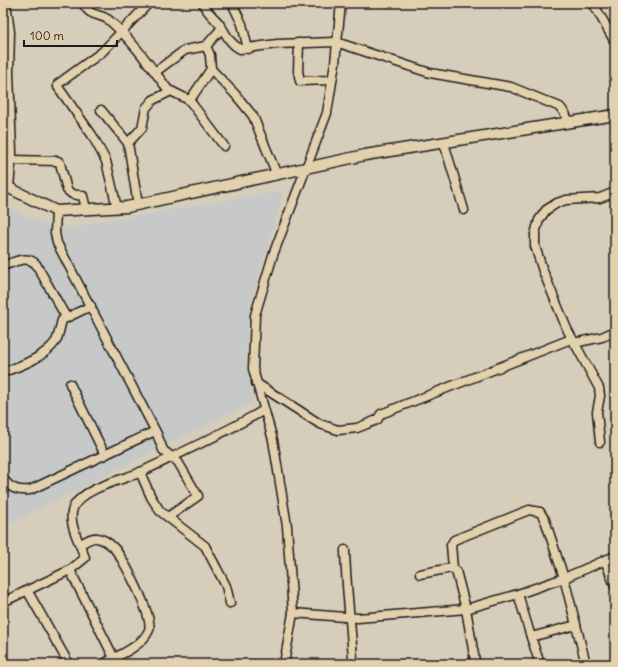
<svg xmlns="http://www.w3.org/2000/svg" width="618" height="667" viewBox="0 0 618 667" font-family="Delius,sans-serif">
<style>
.built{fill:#c7c8c8}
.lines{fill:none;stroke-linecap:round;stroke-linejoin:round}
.minor-casing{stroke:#1c1c1c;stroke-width:11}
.major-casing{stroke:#1c1c1c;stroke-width:13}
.minor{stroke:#e3d1ae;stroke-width:8}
.major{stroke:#e3d1ae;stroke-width:10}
</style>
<rect width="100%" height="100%" fill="#d6cdba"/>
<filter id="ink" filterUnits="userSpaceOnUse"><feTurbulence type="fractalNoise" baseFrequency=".025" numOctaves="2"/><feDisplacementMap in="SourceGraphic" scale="8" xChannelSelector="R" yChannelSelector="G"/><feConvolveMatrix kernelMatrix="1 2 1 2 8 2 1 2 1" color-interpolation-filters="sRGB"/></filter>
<g filter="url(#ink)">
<polygon class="built" points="282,191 280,204 249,310 246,357 253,402 3,527 3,205 21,214 60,229"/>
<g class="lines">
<defs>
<g id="minor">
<polyline points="6,3 10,32 9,73 12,152 9,188"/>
<path d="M83,3C91,19 100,12 110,21C133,41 151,67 169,91"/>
<path d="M203,3C208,15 214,16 220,25C227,35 229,43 240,49L277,44L336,42L430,73L511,87L560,107L566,115L567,123"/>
<polyline points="232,3 242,24 248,49"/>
<polyline points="593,3 615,42"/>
<polyline points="299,43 298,71 300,81 332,80"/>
<polyline points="211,69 235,94 253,116 277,175"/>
<polyline points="155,72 185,50 206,46"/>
<polyline points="189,100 224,146"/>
<polyline points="101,110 128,143"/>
<polyline points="444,143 464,210"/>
<polyline points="12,160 58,161 60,163 67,190 72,194 83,196 86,209"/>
<polyline points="138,205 128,143 142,128 146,108 153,100 171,91 189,100 192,97 211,69 210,55 206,46 222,28"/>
<polyline points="117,208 106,161 92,135 58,87 58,84 102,52 149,3"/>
<polyline points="56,211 55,233 57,243 157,434 163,450 178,462 198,496 168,517"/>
<path d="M3,266C14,262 26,255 36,264L66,317"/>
<polyline points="574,343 602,337 615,331"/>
<path d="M3,372C21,366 45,357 56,341C59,335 60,327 62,320L91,306"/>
<polyline points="256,383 320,424 338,430 357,428 377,420 381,414 571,339 570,335"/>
<polyline points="70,384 105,455"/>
<polyline points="600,442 597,412 600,396 599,388 567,329 543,271 535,246 535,234 539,220 546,210 557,203 566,200 600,198 615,192"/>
<polyline points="140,472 151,497 160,511 205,546 226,586 230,603"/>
<path d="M3,479C11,489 18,491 30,490L155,431"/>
<path d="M81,544C86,541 91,537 97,538C103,539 109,543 113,547C123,557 154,617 149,630C142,647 117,656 103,664"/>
<path d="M345,550C346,587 351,624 353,660"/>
<polyline points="605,560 615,586"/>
<polyline points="453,568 451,545 454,540 529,510 540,512 545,520 564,578 586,664"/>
<polyline points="70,570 114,658"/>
<polyline points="420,574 451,568 456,571 466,609 475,661"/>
<polyline points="27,590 69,664"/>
<polyline points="518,594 531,637 576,625"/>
<path d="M3,602L70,570L85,558C80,543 66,521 74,506C85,487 123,480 141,472C183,452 225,433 264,410"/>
<polyline points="293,613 358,618 466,609 518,594 564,578 615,556"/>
<polyline points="531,637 540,664"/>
<polyline points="284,664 293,613 287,526 273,440 253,369 255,315 273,255 327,113 335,63 341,3"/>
</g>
<polyline id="major" points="3,185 56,211 127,207 365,155 615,115"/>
</defs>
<use href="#minor" class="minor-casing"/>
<use href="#major" class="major-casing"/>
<use href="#minor" class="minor"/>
<use href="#major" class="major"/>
</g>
</g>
<rect width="618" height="667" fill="none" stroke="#e3d1ae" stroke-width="16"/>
<rect x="8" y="8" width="602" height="651" fill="none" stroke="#1c1c1c" stroke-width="1.5" filter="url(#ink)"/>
<path d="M24 40v6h93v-6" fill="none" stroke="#1c1c1c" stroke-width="2"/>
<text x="30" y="40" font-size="12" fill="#1c1c1c" stroke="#e3d1ae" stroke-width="3" paint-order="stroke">100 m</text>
</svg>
